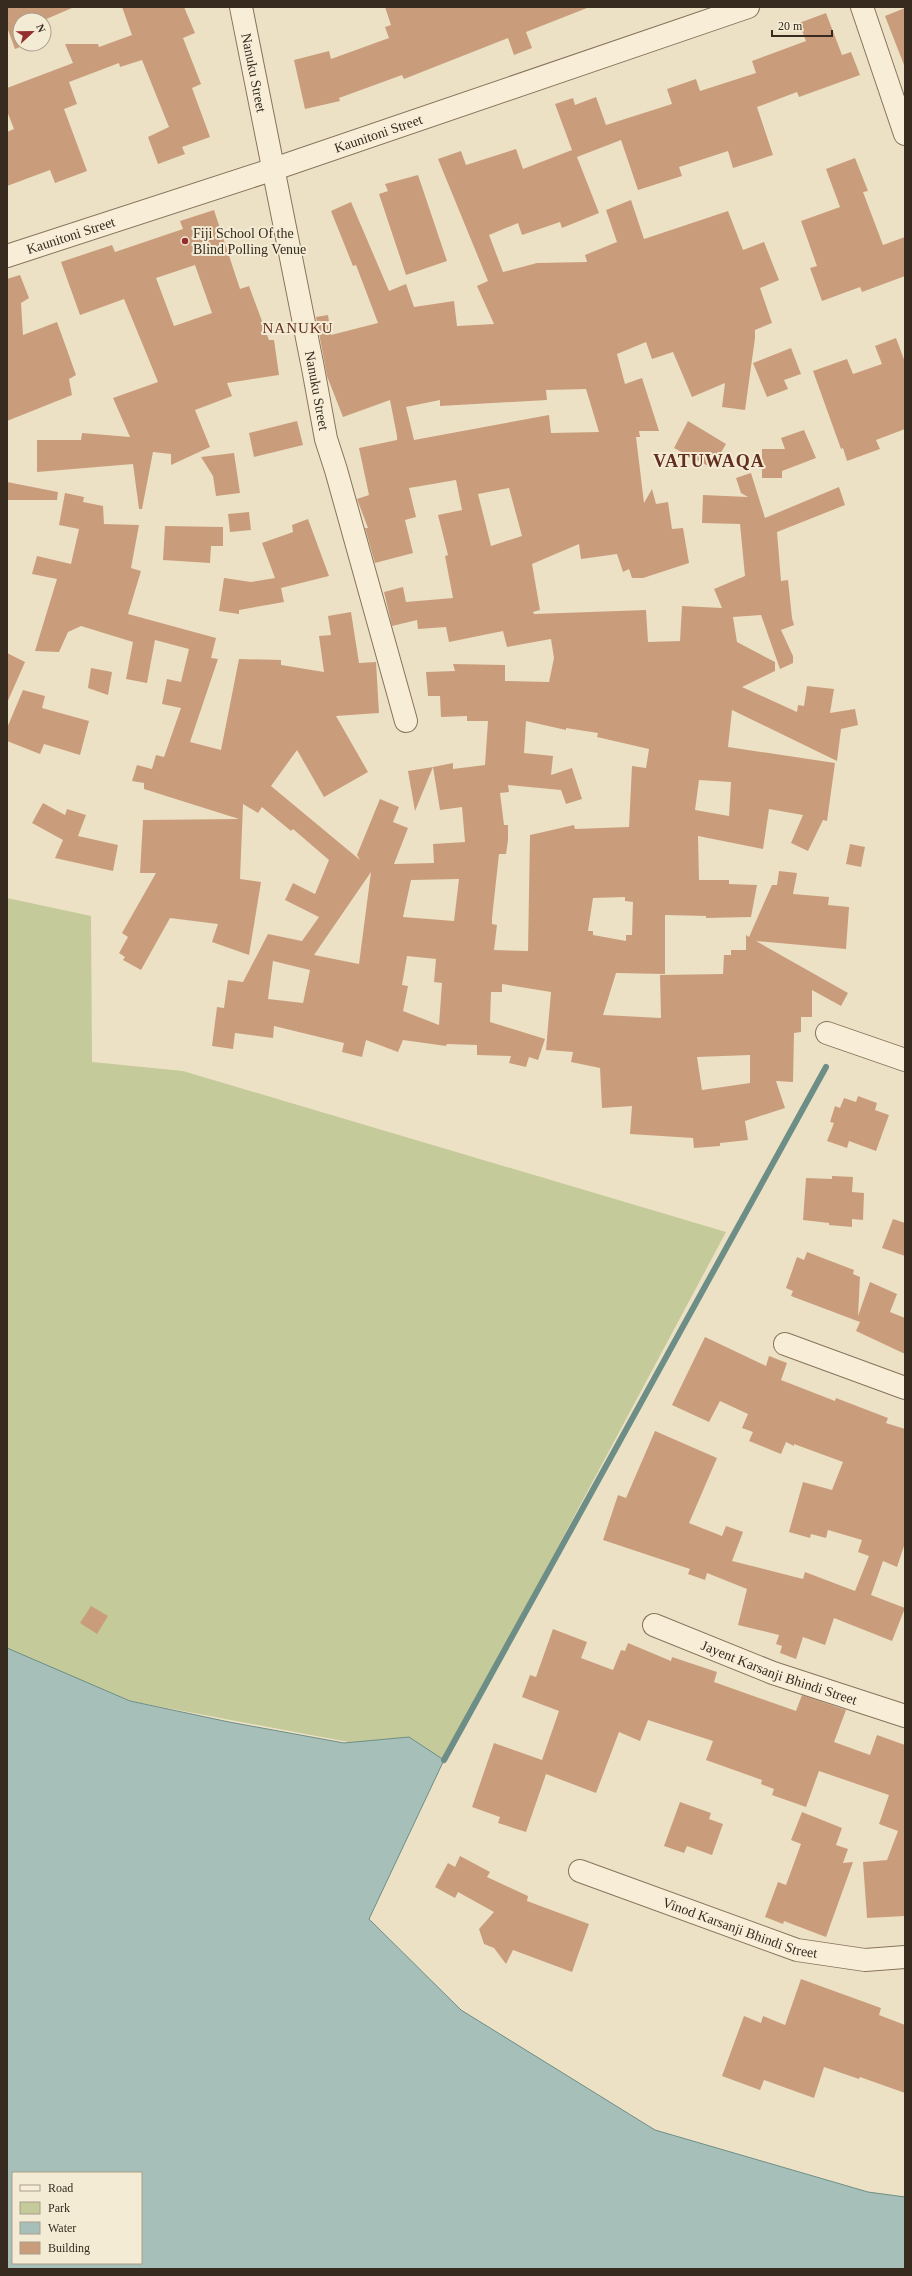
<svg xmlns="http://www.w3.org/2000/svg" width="912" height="2276" viewBox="0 0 912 2276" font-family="'Times New Roman',serif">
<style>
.green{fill:#c4ca99}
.water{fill:#a6c0b9;stroke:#6d8e86;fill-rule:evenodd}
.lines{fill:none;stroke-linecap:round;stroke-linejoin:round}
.stream{stroke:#6d8e86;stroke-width:6}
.building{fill:#c99d7c;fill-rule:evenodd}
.minor-casing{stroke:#87735c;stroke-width:24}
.minor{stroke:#f8eed8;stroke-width:22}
.poi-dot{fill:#942e2e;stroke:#f4ebd4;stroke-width:1.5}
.labels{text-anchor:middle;stroke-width:4;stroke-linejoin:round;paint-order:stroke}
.street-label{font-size:14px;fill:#372b1f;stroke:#f4ebd4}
.poi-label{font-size:14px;fill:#372b1f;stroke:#f4ebd4;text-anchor:start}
.neighbourhood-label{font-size:15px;letter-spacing:1px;fill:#622e20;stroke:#f4ebd4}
.district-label{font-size:18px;font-weight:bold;letter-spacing:1px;fill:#622e20;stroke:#f4ebd4}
</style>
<rect width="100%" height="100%" fill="#ede1c5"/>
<polygon class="green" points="7,898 91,916 92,1062 183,1071 726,1232 444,1760 130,1701 7,1650"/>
<path class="water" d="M7,1648L130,1701L229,1722L344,1743L409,1737L444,1760L369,1919L461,2010L655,2130L868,2192L905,2197V2269H7ZM13,2173H141V2263H13Z"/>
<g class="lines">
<polyline class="stream" points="444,1760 826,1067"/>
</g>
<g class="building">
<polygon points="7,7 71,7 72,8 44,20 20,20 20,44 28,44 15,49 7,27"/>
<polygon points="122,7 184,7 195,33 183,38 201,84 192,88 210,137 182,147 185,154 158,164 148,137 169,127 142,60 120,67 119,63 69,82 77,104 64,109 87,171 55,183 50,170 7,186 7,132 14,129 7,111 7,88 73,63 65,44 98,44 99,47 132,35"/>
<polygon points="385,7 586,7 587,8 526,32 532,48 514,55 508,38 404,79 402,75 339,98 340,101 305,109 294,60 329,51 331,59 389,38 385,27 391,25"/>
<polygon points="905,8 905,65 904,65 885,16"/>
<path d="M826,13L842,55L851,52L860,75L799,97L797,92L757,107L773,155L733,168L728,151L679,167L682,176L638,190L621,140L577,157L599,213L562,228L560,222L522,235L518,223L489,235L503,272L537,263L587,262L585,255L617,242L606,210L631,200L644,239L728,211L743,250L764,242L779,280L760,288L772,323L755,330V338L745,410L722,407L725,383L692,397L673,352L652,359L646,342L617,354L625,384L642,378L659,431H639L640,437H636L644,503L652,489L656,504L668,502L672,529L683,528L689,563L643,578H632L629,569L623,572L617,554L581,559L579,544L532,564L540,610L533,612L534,614L646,610L648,642L680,641L682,606L722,608L714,589L745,576L740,524L702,523L703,495L748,497L741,493L736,478L751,473L765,518L839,487L845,505L777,532L781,581L788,580L792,618L794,625L781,630L793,656V663L780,669L761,615L733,617L737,642L775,662V671L742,687L797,712L798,705L804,706L807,686L834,689L830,713L855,709L858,725L841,729L837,761L732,710L728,747L835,763L827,821L823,820L808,851L791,843L803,815L769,809L763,849L698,836L699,880H729V884L757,885L751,917L706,918V916L665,915V974L616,973L603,1015L661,1018L660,975L723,974L724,955H731V950H746V935L749,937L772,885H777L779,871L797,873L793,894L829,897L828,905L849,907L846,949L756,941L848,993L841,1006L812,990V1017H801V1032L794,1033L793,1082L776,1081L785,1108L745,1121L748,1140L720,1143V1146L694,1148L693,1138L630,1134L632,1106L602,1108L600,1068L571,1062L573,1052L546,1050L551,992L502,984V992H491L490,1022L545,1039L538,1060L529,1057L526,1067L509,1063L511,1056L477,1055V1045L447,1044L446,1046L403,1040L398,1052L366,1040L362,1057L342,1052L344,1043L274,1026L273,1038L235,1033L233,1049L212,1046L217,1007L224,1008L228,980L243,982L268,934L302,941L319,917L285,900L293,883L315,894L329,860L293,829L291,831L262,807L258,813L243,804L240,879L261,882L249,955L212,942L218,924L170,918L141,970L123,960L125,957L119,953L128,937L122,933L156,873H140L143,820L239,819L144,789V783L132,781L137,765L152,769L156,755L164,757L181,708L162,704L167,679L181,682L189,649L155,640L147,683L126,679L133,642L81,626L68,632L59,652L35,651L57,579L32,574L37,556L71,564L79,529L59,525L65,493L84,497L83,502L103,506L104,524L139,525L131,568L141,571L128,614L216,638L211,658L218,659L190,742L221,750L239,659L281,660V665L324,672L319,636L331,635L328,616L351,612L359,663L376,662L379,713L336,716L368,772L324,797L297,750L271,786L360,860L357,855L380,799L399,807L393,822L408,828L394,864L434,863L433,844L465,842L462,807L440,810L433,767L453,763V769L485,765L488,721H467V716L441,717L440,696H428L426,672L455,671L453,664L505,665V681L549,682L554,658L551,639L507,647L503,631L449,642L446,627L418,629L417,620L392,626L384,592L403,587L406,602L453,598L445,556L448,555L438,515L462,510L456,480L409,488L416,517L405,520L413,553L375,563L365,528H368L357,499L369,495L359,448L397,440V436L390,400L343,417L327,376L316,317L328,315L331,335L378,323L356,265L353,266L331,211L351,202L389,291L406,284L414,307L454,301L457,326L494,324L477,286L488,281L438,159L461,151L466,165L516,149L523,169L572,150L555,104L573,98L575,105L596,97L606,125L672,104L667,89L696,79L700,91L756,73L752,61L806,41L799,23ZM586,389L599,432L551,433L549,415L414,440L406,407L440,400V406L547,400L546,390ZM509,488L522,536L491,546L478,494ZM526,721L566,730V728L598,733L597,737L649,749L646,768L632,766L629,827L575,829L574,825L530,835L528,951L494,950L497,925L492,924V918L499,854H506L508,840V825H504L500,793L509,792L508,785L561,790L566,804L582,799L572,768L551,775L553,756L524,753ZM699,780L731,782L729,816L695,810ZM371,872L359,964L314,955ZM459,879L454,921L403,917L411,880ZM625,897V901L633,902L632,935H626V941L593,935V931H588L593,898ZM407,956L436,959L434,982L442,983L439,1025L403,1011L408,986L402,985ZM273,961L310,970L303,1003L268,999ZM750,1055V1083L702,1090L697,1057Z"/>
<polygon points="855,158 868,191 863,192 883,245 905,237 905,276 862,292 860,287 822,301 810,268 817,266 801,221 840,207 826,169"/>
<polygon points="418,175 447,261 406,275 379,194 388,191 385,184"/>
<path d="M214,210L240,289L249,286L269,340H274L279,375L227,383L232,396L195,410L210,447L171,465V454L153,452L142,509H139L133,464L37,472V440H81L82,433L130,437L113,398L158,382L124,299L80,315L61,262L112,245L115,252L183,229L180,221ZM195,265L212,313L174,326L156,278Z"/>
<polygon points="20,275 29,298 21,303 23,335 57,322 76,375 69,379 72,395 7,421 7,279"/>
<polygon points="896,338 905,362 905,429 876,440 880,449 847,461 843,448 841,449 813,371 847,359 853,374 882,364 875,346"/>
<polygon points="791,348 801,374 784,380 788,389 767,397 753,363"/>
<polygon points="297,421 303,445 254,457 249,433"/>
<polygon points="688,421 726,444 712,468 674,448"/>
<polygon points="804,430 816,458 782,471 782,478 762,478 762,449 785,449 781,438"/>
<polygon points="234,453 240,493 216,496 213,476 201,457"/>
<polygon points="7,482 58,492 57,500 7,500"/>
<polygon points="249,512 251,530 230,532 228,514"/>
<polygon points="308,519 329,576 281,588 284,602 239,610 239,614 219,611 224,578 251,582 275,578 262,543 293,532 292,525"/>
<polygon points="165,526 223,527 223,546 211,546 210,563 163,560"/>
<polygon points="7,653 25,662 7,703"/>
<polygon points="91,668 112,672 108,695 88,688"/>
<polygon points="23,690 45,696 42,708 89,721 80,755 44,744 40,754 7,741 7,728"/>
<polygon points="433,767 415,811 408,771"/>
<polygon points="43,803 65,815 67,809 86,815 78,836 118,845 113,871 55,858 63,840 32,823"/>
<polygon points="850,844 865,847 861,867 846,864"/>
<polygon points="858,1096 877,1103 875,1110 889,1115 876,1151 849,1141 847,1148 827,1141 834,1123 830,1122 835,1106 840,1108 844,1098 856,1102"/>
<polygon points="832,1176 853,1177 852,1192 864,1193 863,1220 852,1219 852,1227 829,1225 829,1223 803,1220 806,1178 832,1179"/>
<polygon points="893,1219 905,1223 905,1256 882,1248"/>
<polygon points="807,1252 854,1270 853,1274 860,1277 858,1316 870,1282 897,1294 890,1312 905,1318 905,1354 856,1331 860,1322 791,1296 793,1291 786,1288 797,1257 804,1260"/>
<polygon points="705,1337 766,1366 769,1356 787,1363 781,1380 835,1401 836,1398 888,1418 886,1423 905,1429 905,1543 897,1567 883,1561 871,1595 905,1608 892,1641 834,1618 825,1645 803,1637 796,1659 780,1653 782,1646 776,1644 779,1635 738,1625 747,1589 707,1573 705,1580 688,1574 690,1569 603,1540 618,1495 626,1498 655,1431 717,1458 689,1523 722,1536 726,1526 743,1532 732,1561 803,1579 805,1572 855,1591 869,1556 858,1552 862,1540 828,1530 826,1538 811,1534 810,1538 789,1532 803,1482 832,1490 843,1462 794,1444 794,1446 786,1442 781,1454 749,1441 753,1432 742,1428 748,1414 720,1401 709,1422 672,1405"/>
<polygon points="91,1606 108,1616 97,1634 80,1623"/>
<polygon points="553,1629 587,1642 581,1658 613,1670 621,1650 625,1651 628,1643 671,1661 672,1657 717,1672 714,1682 796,1711 802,1695 846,1710 834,1742 870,1755 877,1735 905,1745 905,1916 867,1918 863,1862 887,1860 898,1831 879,1824 889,1795 819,1771 806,1807 772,1795 774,1789 761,1784 762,1780 706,1760 713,1741 648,1720 640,1741 619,1732 596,1793 546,1774 526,1832 498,1823 500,1817 472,1807 494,1743 542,1760 559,1711 522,1697 530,1675 536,1677"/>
<polygon points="680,1802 711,1813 709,1819 723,1824 712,1855 687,1846 684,1853 664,1846"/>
<polygon points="802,1812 842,1828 836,1845 848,1849 843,1863 853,1862 826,1937 784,1921 783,1924 765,1917 778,1882 786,1885 801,1844 791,1840"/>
<polygon points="460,1856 490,1872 487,1877 528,1896 527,1901 589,1924 572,1972 513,1950 506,1964 494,1948 484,1944 479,1929 494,1912 458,1892 455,1898 435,1887 448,1863 455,1867"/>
<polygon points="801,1979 881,2008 879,2015 905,2025 905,2093 860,2077 859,2079 824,2067 814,2098 764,2080 760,2090 722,2076 744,2016 761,2023 763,2016 785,2025"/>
</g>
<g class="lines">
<defs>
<g id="minor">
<path id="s1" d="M241,7L313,368L326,439L336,470L406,721"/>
<polyline points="862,7 905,134"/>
<path id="s2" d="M7,256L274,169L748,7"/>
<polyline points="827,1033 905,1060"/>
<polyline points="785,1344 905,1388"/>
<path id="s3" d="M654,1625L773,1673L905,1716"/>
<path id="s4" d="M580,1871L797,1950L865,1960L905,1957"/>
</g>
</defs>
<use href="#minor" class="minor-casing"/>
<use href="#minor" class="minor"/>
</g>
<circle class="poi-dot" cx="185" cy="241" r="4"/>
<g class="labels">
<g class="street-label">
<text dy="5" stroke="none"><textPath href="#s1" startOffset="67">Nanuku Street</textPath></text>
<text dy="5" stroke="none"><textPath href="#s2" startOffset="391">Kaunitoni Street</textPath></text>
<text dy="5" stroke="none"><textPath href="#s2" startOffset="67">Kaunitoni Street</textPath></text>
<text dy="5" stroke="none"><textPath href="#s1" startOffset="391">Nanuku Street</textPath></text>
<text dy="5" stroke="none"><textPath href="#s3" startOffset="134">Jayent Karsanji Bhindi Street</textPath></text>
<text dy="5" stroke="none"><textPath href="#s4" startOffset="170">Vinod Karsanji Bhindi Street</textPath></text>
</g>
<g class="poi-label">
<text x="193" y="238">Fiji School Of the<tspan x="193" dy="16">Blind Polling Venue</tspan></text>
</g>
<g class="neighbourhood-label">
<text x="298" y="333">NANUKU</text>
</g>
<g class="district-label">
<text x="709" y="467">VATUWAQA</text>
</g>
</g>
<rect width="912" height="2276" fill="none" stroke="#372b1f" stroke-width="16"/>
<rect x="12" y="2172" width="130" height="92" fill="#f4ebd4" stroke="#a89e8c"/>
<rect x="20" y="2185" width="20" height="6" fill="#f8eed8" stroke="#a89e8c"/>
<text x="48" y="2192" font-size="12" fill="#372b1f">Road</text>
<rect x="20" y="2202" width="20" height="12" fill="#c4ca99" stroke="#a89e8c"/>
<text x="48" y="2212" font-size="12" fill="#372b1f">Park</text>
<rect x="20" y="2222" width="20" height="12" fill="#a6c0b9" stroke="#a89e8c"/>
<text x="48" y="2232" font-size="12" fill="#372b1f">Water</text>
<rect x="20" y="2242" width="20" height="12" fill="#c99d7c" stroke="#a89e8c"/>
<text x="48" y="2252" font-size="12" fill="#372b1f">Building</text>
<g transform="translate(32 32) rotate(68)"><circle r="19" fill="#f4ebd4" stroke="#a89e8c"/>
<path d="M0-3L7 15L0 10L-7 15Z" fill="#942e2e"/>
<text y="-6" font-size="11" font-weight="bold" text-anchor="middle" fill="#372b1f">N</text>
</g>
<path d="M772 30v6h60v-6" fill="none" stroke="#372b1f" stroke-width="2"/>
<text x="778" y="30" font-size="12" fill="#372b1f" stroke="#f4ebd4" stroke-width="3" paint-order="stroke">20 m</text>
</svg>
